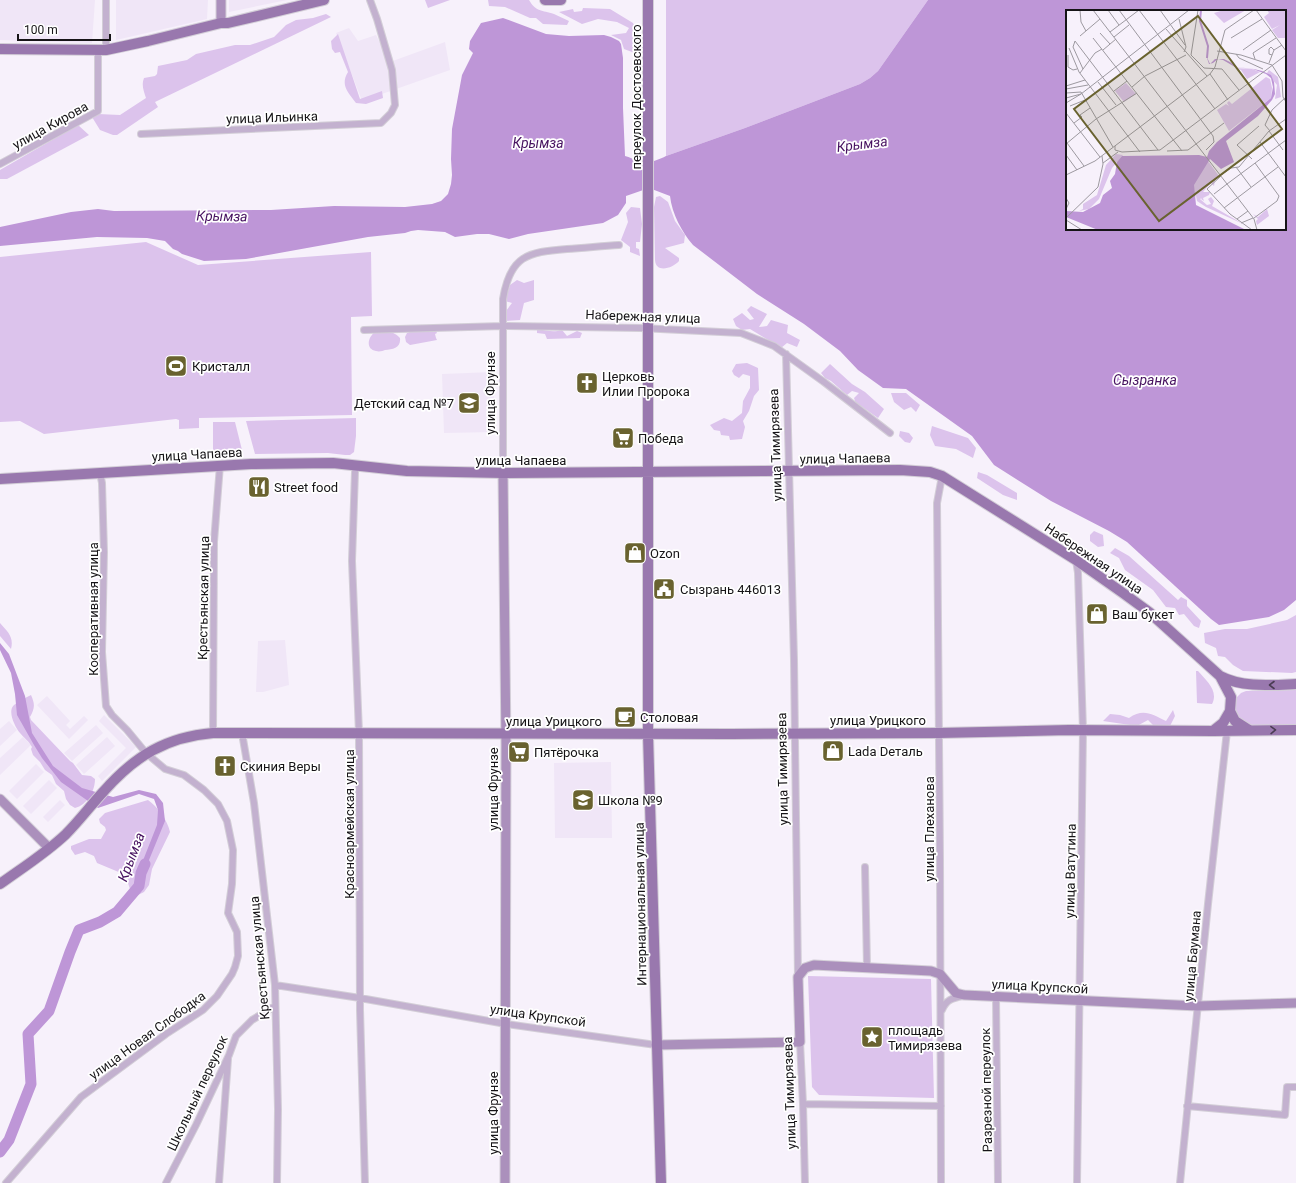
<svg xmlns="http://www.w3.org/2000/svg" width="1296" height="1183" viewBox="0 0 1296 1183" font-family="Roboto,sans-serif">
	<rect width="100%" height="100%" fill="#f7f1fb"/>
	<path fill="#f0e6f7" d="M0,0h95l-3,43 -92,-3z
		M116,0h92l-1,19 -91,21z
		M229,0h58l-58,12z
		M349,28l9,13 18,-6 14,27 55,-20 5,28 -88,31 -26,-68z
		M493,372l2,60 -51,1 -2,-59z
		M285,640l4,45 -26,7h-7l2,-51z
		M47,696l23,25 -4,4 4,4 14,-13 4,4 -19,19 -32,-34z
		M104,715l32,32 -34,34 -4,-5 28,-28 -27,-27z
		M9,721l8,9 -17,16v-17z
		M96,725l7,8 -31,28 -8,-8z
		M23,737l8,8 -31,30v-17z
		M107,737l8,9 -31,28 -8,-9z
		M611,762l1,76h-57l-1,-75z
		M36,764l8,8 -27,27 -8,-8z
		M49,780l8,8 -26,26 -8,-8z
		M60,800l5,5 -17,17 -5,-5z"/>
	<path fill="#dcc3ec" d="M425,0h25l-22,8z
		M488,0h41c7,12 13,10 25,14 5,2 10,5 15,7l-2,4 -24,-1 -7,-6h-6l-25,-11 -16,-1z
		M666,0h262l-50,71 -8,7 -10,6 -115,44 -79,28z
		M583,8l27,1 23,14 6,11 1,21 -16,-6 -3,-9 -10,-5 15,-2 3,-5 -12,-6 -19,-3 -16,5 -23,-12 14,-3 1,3 8,-1z
		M326,14l5,3 -176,85 3,5 -41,28h-4l-13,-5 -8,-13 6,-3 22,1 26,-17c-2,-6 -5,-13 -2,-20l11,-2 2,-2 1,-8 29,-6 9,-6 39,-9h15l24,-8 12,-12 10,-5 17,-2z
		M338,34l22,65 22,-8 1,7 -17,6 -10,-1c-8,-11 -16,-18 -8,-31l-8,-20 -5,1 -3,-4 -1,-8z
		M78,125l11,10 -82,44h-7v-9z
		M660,196l8,6 7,19 10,14 -1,8 -19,5 14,10v3c-6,7 -23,13 -24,-1l-1,-53 2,-10z
		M631,207l9,1 2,16 -2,18h-4v6l3,1 1,7 -10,-4v-5l-9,-7 7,-18 -2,-9z
		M146,242l52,23 173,-13 1,64 -21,1 1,98 -153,3v10l-20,1v-9l-3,-1 -132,15 -24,-13 -20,1v-165z
		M517,280l7,3 10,-3v20l-10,3 -4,17 -15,1 1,-10 6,-8 -7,-2 5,-16z
		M751,306l16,8 -8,13 8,-1 4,-6 17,5 -1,8 13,7 -3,7 -10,-4 -6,5 -31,-19 -8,1 -6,-4 -3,-7 9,-6 8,7 4,-1 -7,-9z
		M537,329c10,1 15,4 25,1l5,6 10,-5 5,2 -2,5 -33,1 -2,-5 -8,-1z
		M412,331h24l1,2 -2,1 1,4 1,2 -27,5 -4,-3 -1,-5 2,-4z
		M375,332c10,0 18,-2 25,6 1,10 -7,11 -15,12 -2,1 -6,2 -9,1 -11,-2 -8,-14 -1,-19z
		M747,363l11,5 1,22 -5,6 -5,15 -6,10 2,6 -3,12 -12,1 -1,-4 -8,-1 -1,-4 -6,-1 -4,-5 14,-7 8,3 10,-8 1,-12 7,-13v-12l-7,-2 -4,4 -5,-3 -2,-4 4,-7z
		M830,364l22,20 13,8 19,17 -6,9 -17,-12 -5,-2 -2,-6 5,-5 -7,-2 -5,4 -16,-14 -6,-3 -4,-5z
		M891,393h15l14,12 -4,7 -5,-5 -7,3 -10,-8z
		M356,418v18l-2,16 -4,3h-5l-17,-2 -73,1 -9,-33z
		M213,422h22l8,32h-28l-2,-3z
		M932,426l36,12 8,10 -3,10 -17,-9 -21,-3 -5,-11z
		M900,431l9,2 4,5 -3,5 -5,-1 -6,-6z
		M978,472l9,3 30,18v7l-14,-5 -26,-17z
		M1094,531l9,4 1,11 -6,1 -8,-6v-6z
		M1115,548l14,8 49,44 3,-3 6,3v6l14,15 -2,7 -5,-2 -10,-12 -5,1 -4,-7 -9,-1 -13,-17 -28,-20 -6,-12 -9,-5z
		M1296,615v57l-4,1 -49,-2 -10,-6 -8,-8 -7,-1 -2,-8 -11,-5 -1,-10 21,-4h22l40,-9z
		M0,623c8,9 14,14 11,26l-11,-13z
		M1196,671h2c8,9 21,20 14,33l-15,-1z
		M1296,690v35h-51l-11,-12 2,-15 5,-5 5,-2z
		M31,695c4,9 4,13 -1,22l1,3 39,41 3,2 9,12 9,1 4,3c0,12 -8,26 -20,29l-5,-3 -4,-6 -2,-8 -8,-7 -4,-9 -7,-5 -5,-8 -7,-7 -2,-6 1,-2c-3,-6 -8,-9 -12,-14 -5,-6 -13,-22 -6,-28 5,-4 11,-7 17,-10z
		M1173,710l2,6 -6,12 -12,1 -9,-9 -11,6 -34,-5 7,-7 10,1 9,3c14,-10 23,-4 37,3z
		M148,800c9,6 20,21 22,32l-18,37 -3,16 -5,7 -6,3 -8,-6 -4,-12 -5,-4 -24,-10 -3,-7 -9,-4 -10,3 -4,-6v-3l18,-7h12l5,-9 -1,-3 -5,-4 -1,-4 6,-6z
		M808,976l123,3 3,119 -115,-3 -7,-8z"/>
	<path fill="#be96d7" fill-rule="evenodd" d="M928,0h368v600l-12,10 -15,7 -50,8 -8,-6 -84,-77 -18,-11 -58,-30 -57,-36 -22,-29 -66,-47 -23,-1 -25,-18 -18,-19 -36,-27 -47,-30 -64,-49c-11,-13 -21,-31 -23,-49l-21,-8 -23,8v7l-8,12 -15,8 -75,11 -19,5 -20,-5h-12l-22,3 -10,-5 -27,-2 -7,1 -6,2 -37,4 -122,22 -42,2 -22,-7 -4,-3 -5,-2 -8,-8 -18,-3 -50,-1 -97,9v-19l71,-15 27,-3 16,2 157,-1 63,-4 71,1 27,-3 9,-3 7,-7 3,-10 1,-9 -1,-16 1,-30 10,-54 11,-22 -4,-4 1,-8 11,-18 22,-5 43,16 23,2 35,-1 7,2 8,4 2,3 2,14v50l2,48c5,1 8,3 12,5 10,4 21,-1 29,-5l79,-28 115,-44 10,-6 8,-7zM1067,11h218v218h-218z
		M0,643l9,11 16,42 7,37 21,33 29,22 31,9 26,-7 17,4 7,9 2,18 -16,39 -5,18 -5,-1 5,-19 13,-33 1,-15 -4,-11 -15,-5 -41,14 -37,-26 -19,-24 -8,-13 -17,-30 -2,-21 -4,-21 -11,-23z"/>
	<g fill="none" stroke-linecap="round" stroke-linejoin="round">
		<path stroke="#be96d7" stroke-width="11" d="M0,1152l9,-12 22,-56 -3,-50 21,-23 21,-59 9,-22 21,-8 17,-10 22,-26 2,-13 4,-9"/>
		<g stroke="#d3ced7" stroke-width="8">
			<path id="street" d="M106,0v50
				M141,134l240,-11 10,-10 4,-8 -3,-35 -15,-51 -7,-19
				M0,164l98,-53v-61
				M364,330l139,-4 137,2 101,5 33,13 50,36 66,51
				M786,354l8,306 4,317
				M357,465l-2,7 -3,89 7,172 1,277 5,173
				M503,473v-174c7,-43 24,-47 64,-50 17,-1 35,-3 52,-4
				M1076,560l2,13 5,157 -6,453
				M213,733l1,-191 6,-77
				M242,733l12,70 21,182 3,124 -1,74
				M865,867l2,100
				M275,985l85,13 146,26 150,21
				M996,997l2,186
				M942,1010c4,-10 10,-12 21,-14
				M800,1042l3,62 2,79
				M803,1104l138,2
				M1187,1106l98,9 2,-28h9
				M6,1183l75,-86 85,-63 37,-24 14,-14 15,-22 3,-7 3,-11 -1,-24 -9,-19 4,-29 1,-34 -6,-29 -9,-17 -14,-14 -20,-15 -19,-6 -19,-16 -19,-23 -15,-15 -6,-9 -4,-54 2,-100 -2,-69 -2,-10
				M166,1183l30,-58 33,-70 7,-19 16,-16 23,-14
				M219,1183l9,-124
				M941,1183l-1,-322 -3,-358 5,-27
				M1180,1183l28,-279 19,-173"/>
		</g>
		<g stroke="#d3ced7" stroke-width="11">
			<path id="secondary" d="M221,23v-23
				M503,473l3,272 -1,438
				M0,799l49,49
				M656,1045l144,-3 -2,-65 7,-9 9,-3 117,6 9,3 16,19 8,2 234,11 98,-3"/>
		</g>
		<g stroke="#d3ced7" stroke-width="12">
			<path id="primary" d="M545,0h16
				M648,0v734l13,449
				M0,49l106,1 42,-9 73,-18h7l96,-23
				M0,479l251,-15 82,-1 74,8 96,2 397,-3 30,2 12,4 134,84 47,33 26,19 71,64 11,21 -1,14 -7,12 -10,8
				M1220,676c23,12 51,9 76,8
				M1230,711l5,10 14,9
				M0,884c22,-16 46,-31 66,-50 13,-13 25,-29 38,-43 31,-35 62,-54 109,-58l518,1 208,-1 130,-3 144,1 83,-1"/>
		</g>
		<use href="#street" stroke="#c3b1cf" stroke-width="6"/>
		<use href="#secondary" stroke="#ab90bc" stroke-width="9"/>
		<use href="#primary" stroke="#9978ae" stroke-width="10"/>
	</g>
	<defs><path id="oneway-chevron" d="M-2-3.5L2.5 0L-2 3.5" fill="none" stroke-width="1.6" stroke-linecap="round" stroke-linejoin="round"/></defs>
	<g stroke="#4a3c53">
		<use href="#oneway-chevron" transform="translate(1272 685) rotate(180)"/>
		<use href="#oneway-chevron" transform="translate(1273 730) rotate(-1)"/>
	</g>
	<defs>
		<g id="stadium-square" transform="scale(1.15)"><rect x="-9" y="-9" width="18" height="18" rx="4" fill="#69622f" stroke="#fff"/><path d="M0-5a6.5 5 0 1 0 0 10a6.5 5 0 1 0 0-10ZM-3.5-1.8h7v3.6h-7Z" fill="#fff"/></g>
		<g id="church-square" transform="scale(1.15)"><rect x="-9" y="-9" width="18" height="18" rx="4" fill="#69622f" stroke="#fff"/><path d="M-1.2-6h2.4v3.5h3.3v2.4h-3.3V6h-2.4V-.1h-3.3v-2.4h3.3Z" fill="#fff"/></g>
		<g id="school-square" transform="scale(1.15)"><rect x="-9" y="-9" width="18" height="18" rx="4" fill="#69622f" stroke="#fff"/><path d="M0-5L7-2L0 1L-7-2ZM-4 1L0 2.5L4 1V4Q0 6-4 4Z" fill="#fff"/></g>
		<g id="supermarket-square" transform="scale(1.15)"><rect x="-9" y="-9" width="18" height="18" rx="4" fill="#69622f" stroke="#fff"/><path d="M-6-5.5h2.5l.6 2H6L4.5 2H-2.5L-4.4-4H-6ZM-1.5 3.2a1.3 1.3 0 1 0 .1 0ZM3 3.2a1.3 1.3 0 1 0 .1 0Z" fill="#fff"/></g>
		<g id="restaurant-square" transform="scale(1.15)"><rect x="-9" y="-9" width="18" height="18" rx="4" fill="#69622f" stroke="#fff"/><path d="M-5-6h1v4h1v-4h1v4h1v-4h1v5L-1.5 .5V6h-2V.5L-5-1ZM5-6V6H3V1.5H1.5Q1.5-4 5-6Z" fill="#fff"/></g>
		<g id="shop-square" transform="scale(1.15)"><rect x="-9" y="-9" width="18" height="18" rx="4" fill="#69622f" stroke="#fff"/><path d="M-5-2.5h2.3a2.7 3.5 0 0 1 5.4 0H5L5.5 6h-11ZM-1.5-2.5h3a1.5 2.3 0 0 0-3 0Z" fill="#fff"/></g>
		<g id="civic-square" transform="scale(1.15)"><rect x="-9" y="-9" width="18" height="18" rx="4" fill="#69622f" stroke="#fff"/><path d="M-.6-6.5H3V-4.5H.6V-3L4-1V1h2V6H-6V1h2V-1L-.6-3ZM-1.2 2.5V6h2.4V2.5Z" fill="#fff"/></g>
		<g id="cafe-square" transform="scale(1.15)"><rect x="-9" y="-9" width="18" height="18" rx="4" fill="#69622f" stroke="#fff"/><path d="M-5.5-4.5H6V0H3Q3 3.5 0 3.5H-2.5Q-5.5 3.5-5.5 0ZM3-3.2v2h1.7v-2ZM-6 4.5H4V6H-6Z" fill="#fff"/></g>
		<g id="sight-square" transform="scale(1.15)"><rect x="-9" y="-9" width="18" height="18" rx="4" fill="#69622f" stroke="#fff"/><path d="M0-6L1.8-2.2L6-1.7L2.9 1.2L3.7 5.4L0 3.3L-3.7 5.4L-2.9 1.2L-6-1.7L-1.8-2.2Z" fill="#fff"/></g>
	</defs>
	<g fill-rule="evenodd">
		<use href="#stadium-square" x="176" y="366"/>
		<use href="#church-square" x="587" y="383"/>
		<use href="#school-square" x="469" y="403"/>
		<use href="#supermarket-square" x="623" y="438"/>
		<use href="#restaurant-square" x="259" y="487"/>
		<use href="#shop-square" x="635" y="553"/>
		<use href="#civic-square" x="664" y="589"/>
		<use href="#shop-square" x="1097" y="614"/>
		<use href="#cafe-square" x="625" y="717"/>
		<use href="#shop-square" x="833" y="751"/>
		<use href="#supermarket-square" x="519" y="752"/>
		<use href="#church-square" x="225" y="766"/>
		<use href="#school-square" x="583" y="800"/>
		<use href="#sight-square" x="872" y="1037"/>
	</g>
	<g text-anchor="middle" stroke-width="3.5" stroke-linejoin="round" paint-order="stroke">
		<g font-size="13" fill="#161417" stroke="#fff">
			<text transform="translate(636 97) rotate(-90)" y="5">переулок Достоевского</text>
			<text transform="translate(272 117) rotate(-2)" y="5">улица Ильинка</text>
			<text transform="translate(50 125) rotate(-29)" y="5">улица Кирова</text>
			<text transform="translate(643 316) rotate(2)" y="5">Набережная улица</text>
			<text transform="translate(490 393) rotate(-90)" y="5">улица Фрунзе</text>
			<text transform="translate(775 445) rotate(-92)" y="5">улица Тимирязева</text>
			<text transform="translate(197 454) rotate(-3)" y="5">улица Чапаева</text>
			<text transform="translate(845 458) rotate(-1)" y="5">улица Чапаева</text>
			<text x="521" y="465">улица Чапаева</text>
			<text transform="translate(1094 558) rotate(34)" y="5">Набережная улица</text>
			<text transform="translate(203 598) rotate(-89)" y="5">Крестьянская улица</text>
			<text transform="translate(93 609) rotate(-90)" y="5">Кооперативная улица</text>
			<text x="878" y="725">улица Урицкого</text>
			<text x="554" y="726">улица Урицкого</text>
			<text transform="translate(782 769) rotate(-91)" y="5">улица Тимирязева</text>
			<text transform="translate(493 789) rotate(-90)" y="5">улица Фрунзе</text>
			<text transform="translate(349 824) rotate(-90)" y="5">Красноармейская улица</text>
			<text transform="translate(929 829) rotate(-90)" y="5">улица Плеханова</text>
			<text transform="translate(1070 871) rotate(-89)" y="5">улица Ватутина</text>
			<text transform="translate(640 904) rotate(-91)" y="5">Интернациональная улица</text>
			<text transform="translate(1192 956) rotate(-85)" y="5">улица Баумана</text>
			<text transform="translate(259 958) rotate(-95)" y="5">Крестьянская улица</text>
			<text transform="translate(1040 986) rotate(3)" y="5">улица Крупской</text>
			<text transform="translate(538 1015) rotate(8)" y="5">улица Крупской</text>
			<text transform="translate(147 1035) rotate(-36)" y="5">улица Новая Слободка</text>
			<text transform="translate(986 1090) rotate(-91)" y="5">Разрезной переулок</text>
			<text transform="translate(197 1093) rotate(-65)" y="5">Школьный переулок</text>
			<text transform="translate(789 1093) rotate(-92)" y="5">улица Тимирязева</text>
			<text transform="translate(493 1113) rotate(-90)" y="5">улица Фрунзе</text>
		</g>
		<g font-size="13" fill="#161417" stroke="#fff" text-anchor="start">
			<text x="192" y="371">Кристалл</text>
			<text x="602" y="381">Церковь<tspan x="602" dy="15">Илии Пророка</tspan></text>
			<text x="454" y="408" text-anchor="end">Детский сад №7</text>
			<text x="638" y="443">Победа</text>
			<text x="274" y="492">Street food</text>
			<text x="650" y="558">Ozon</text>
			<text x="680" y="594">Сызрань 446013</text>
			<text x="1112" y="619">Ваш букет</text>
			<text x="640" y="722">Столовая</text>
			<text x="848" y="756">Lada Dеталь</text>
			<text x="534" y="757">Пятёрочка</text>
			<text x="240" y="771">Скиния Веры</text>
			<text x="598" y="805">Школа №9</text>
			<text x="888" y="1035">площадь<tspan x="888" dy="15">Тимирязева</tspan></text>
		</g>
		<g font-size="14" font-style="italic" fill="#471260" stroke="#fff">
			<text x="538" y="148">Крымза</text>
			<text transform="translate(862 144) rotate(-7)" y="5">Крымза</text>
			<text transform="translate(222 216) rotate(1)" y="5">Крымза</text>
			<text x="1145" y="385">Сызранка</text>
			<text transform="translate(131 857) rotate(-69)" y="5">Крымза</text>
		</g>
	</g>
	<g transform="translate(1066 10)">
		<rect width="220" height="220" fill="#f7f1fb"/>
		<path d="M158,0h22l-22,13 -10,-10zM201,0h19v28h-8l-6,-8 8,-5 -8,4 -8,-12 5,-4zM169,58l17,1 8,3 -13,7 -6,-9zM203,60l9,7 3,20 -6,2 2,-14 -10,-12zM200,67l4,2 2,9 -1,10 -42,33 -12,-21 9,-6 3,2 -2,-3 2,-2 3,3zM60,73l10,11 -12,8 -9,-11zM50,144l7,1 -11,13 -13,31 -10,10 -10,2 4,-2v-5l14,-9 9,-30zM142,151l11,15 -4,4 -1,6 -3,-3 -8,9h7l-1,3 -6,3 1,3 -3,-2 1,-1 -2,1 7,6 4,-1 -3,-5 3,-2 3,4 -2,5 31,18 -37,-17 -9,-6 -1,-5 -2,1v-14zM201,199l2,7 -12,9 -1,-4 2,-2 -5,-5 5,3z" fill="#dcc3ec"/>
		<path d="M140,45l4,9 5,-5h9l6,3 6,5 18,2 8,2 9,4 3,7 1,12 -3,6 -14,16 -32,25 8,21 -13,7 -11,-10 -16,26 2,20 50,25h-148l-32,-13v-6l17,1 17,-9 3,-8 9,-7 -2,-7 5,-7 2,-12 5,-6 77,-1 8,2 2,-6 8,-9 54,-44 2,-11 -2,-9 -5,-4 -13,-5 -18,-2 -12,-7 -5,-1 -5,4 -4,1z" fill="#be96d7"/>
		<path fill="none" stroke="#be96d7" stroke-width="2" d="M135,0l-1,11 8,25 -1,12"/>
		<path fill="none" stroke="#9d99a0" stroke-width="1" d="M14,0l1,12 5,9M27,0l134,174 59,-44M42,0l11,15M53,0l94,126 1,6 -8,8M73,0l76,99M94,0l25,35M132,0l-7,45 13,13 18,1 17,21M190,0l30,41M113,9l7,28 -2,5M100,19l41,47M44,22l29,-22M34,23l10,11M14,26l20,-17M48,27l15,-12M27,28l89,113M165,28l31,-19M3,38l10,24 61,80M37,40l13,-11M177,40l28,-20M151,41l24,4 31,10M170,44l3,4 24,11M2,45v12l5,3 4,-1M206,45l-3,-1v-5l2,-2 3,3M189,49l-2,-6 23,-15M203,53l5,-13 8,-5M206,55l10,16 1,16 3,5M17,59l-10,-22 2,-6 83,109M14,63l15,-20 7,-4M144,64l18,26M32,72l18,23M0,76l19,-6M66,77l13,-11 41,-21M0,79l22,-4M48,81l13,-10M0,83l15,-1 32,55M0,88l15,-4M0,93l15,-9 108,-84M4,96l15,-6M0,103l34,44M8,113l8,-6 -2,-2 10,-7M203,121l14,19M204,121l-5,-6 7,-15 14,-13M194,132l26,35M1,133l17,23M0,134l30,-25 41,-26M49,136v4l7,2 38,-2 126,-95M101,141l21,-1 36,-27M0,145l11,15M186,149l-15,-14 22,-19M37,153l15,-11M170,157l15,20M0,165l29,-14 115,-87 5,-7 10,-37 29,-20M155,165l10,-7 8,-1 30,-36 17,-12M155,166l-14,13 23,25 22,16M148,184l13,-10 27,35 3,11M0,188l3,5 -3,6M158,198l54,-41M0,208l32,-31 5,-23 -1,-8M188,208l23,-17 2,-5 -24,-33M171,209l11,-8M0,210l16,10M175,213l12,-5"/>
		<path fill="#69622f" fill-opacity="0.15" stroke="#69622f" stroke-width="2" d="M132,6l84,113 -123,92 -85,-112z"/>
		<rect width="220" height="220" fill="none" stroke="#161417" stroke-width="2"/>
	</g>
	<path d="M18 34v6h92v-6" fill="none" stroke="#161417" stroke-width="2"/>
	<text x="24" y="34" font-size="12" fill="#161417" stroke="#ffffff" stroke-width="3" paint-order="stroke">100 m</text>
</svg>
